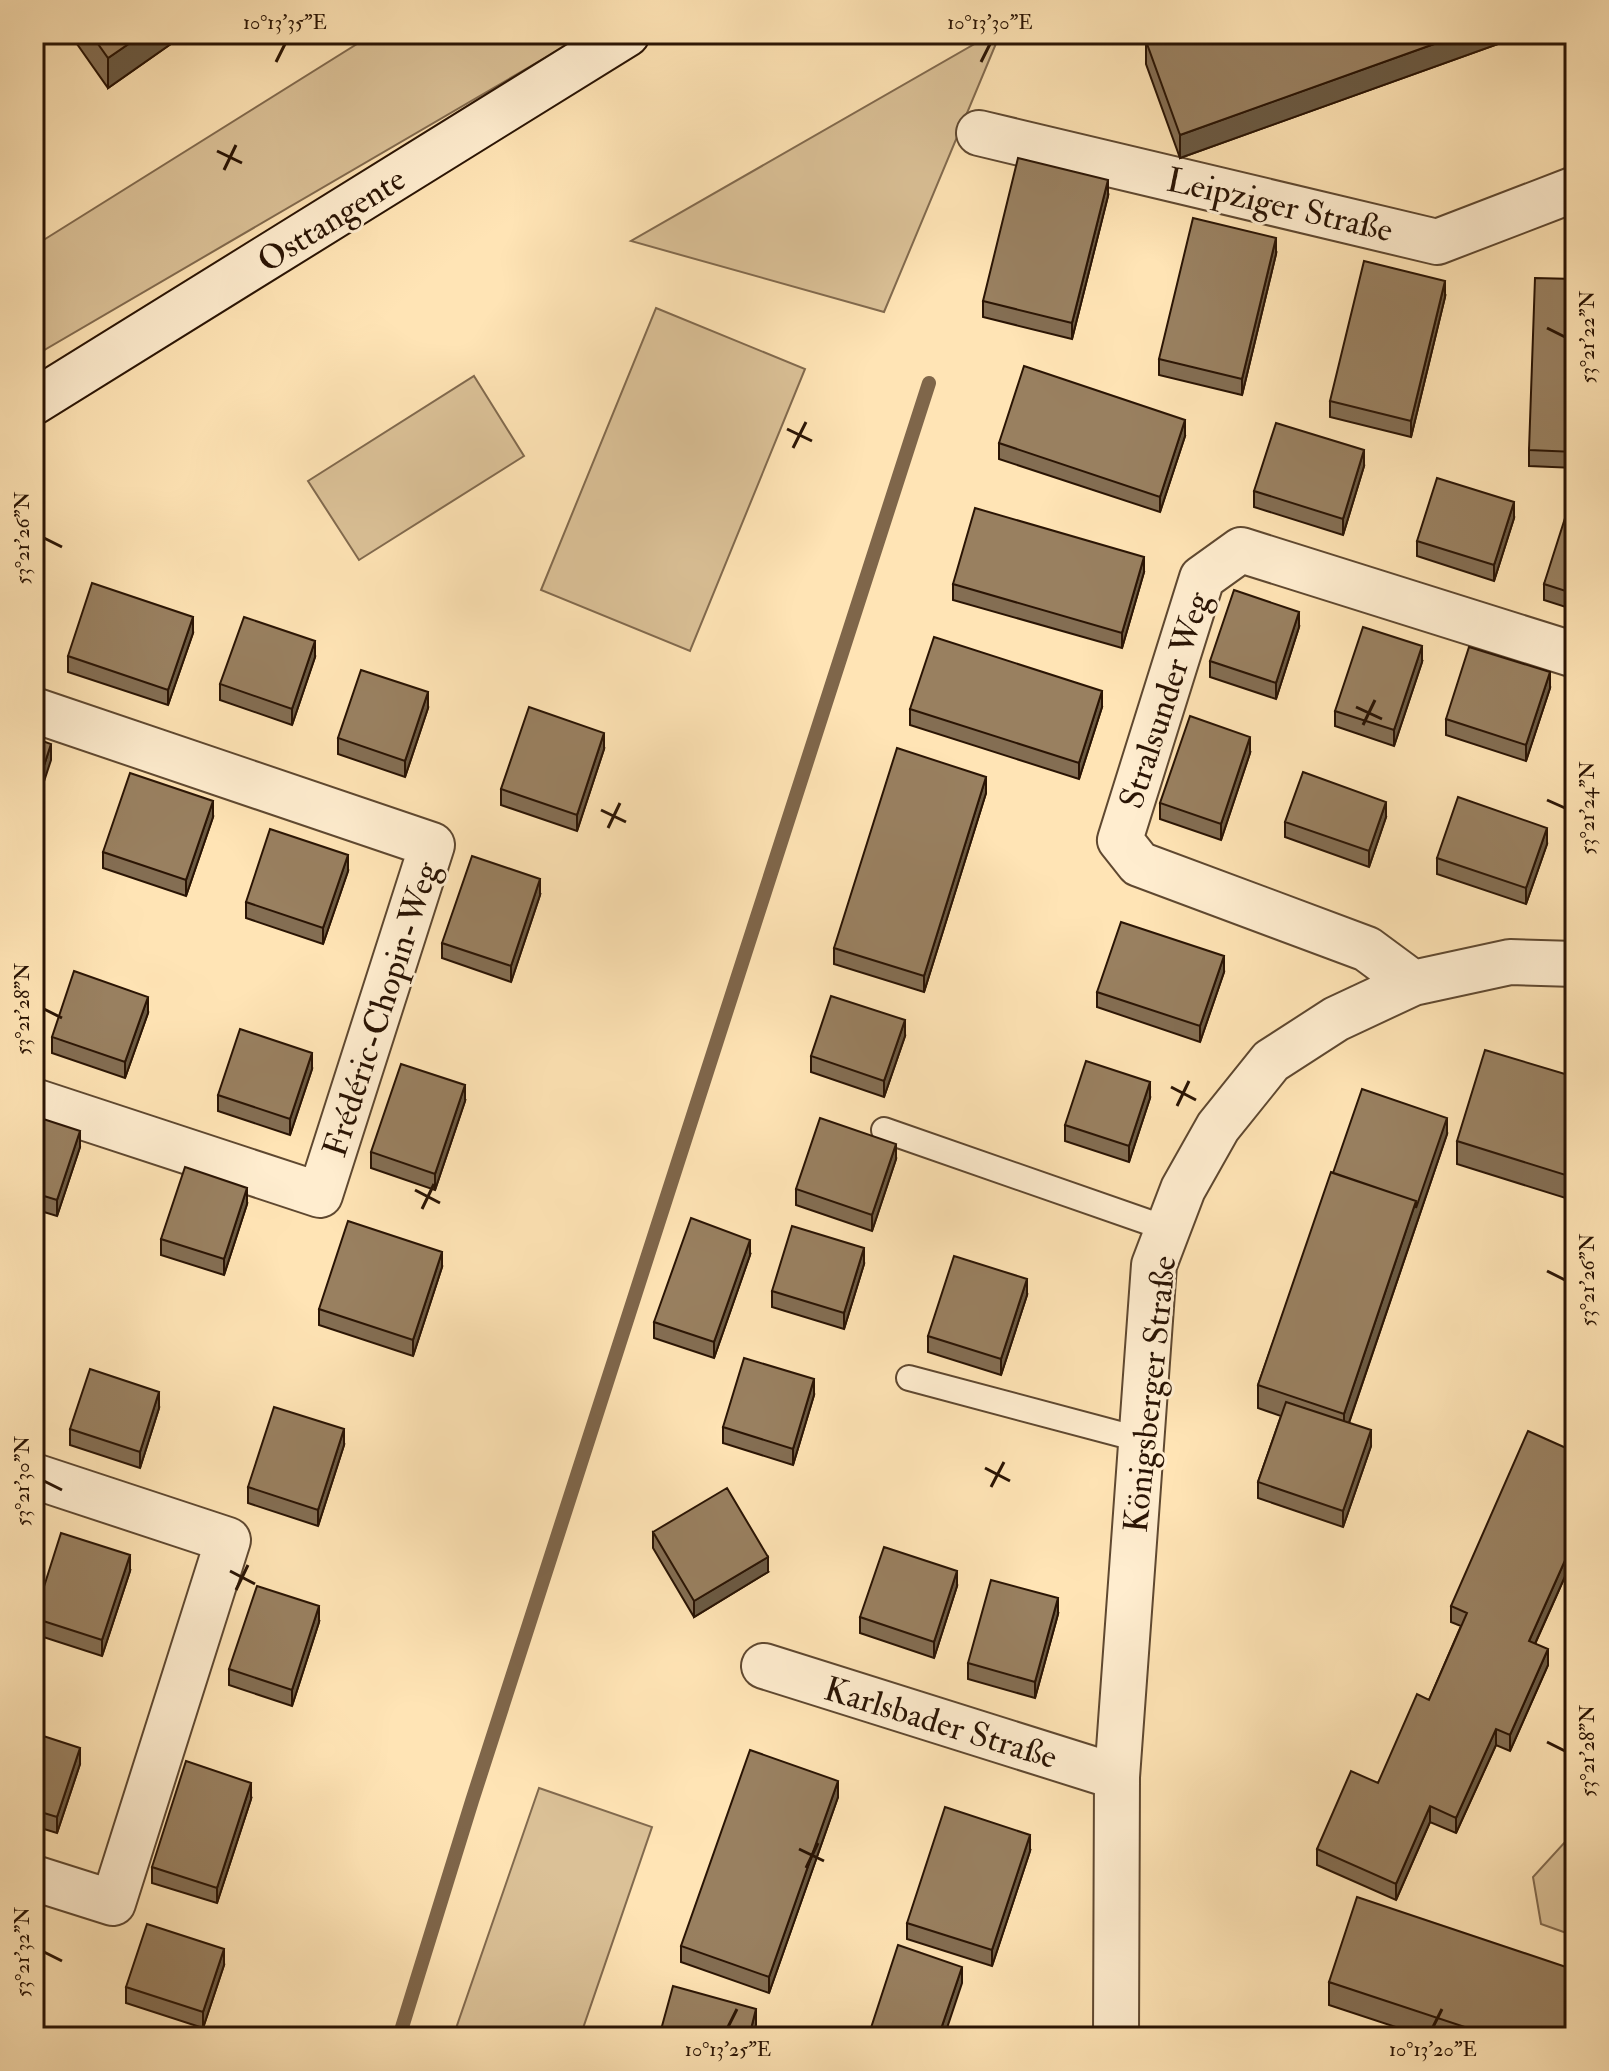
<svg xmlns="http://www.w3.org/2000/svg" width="1609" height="2071" viewBox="0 0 1609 2071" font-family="'IM FELL Double Pica',serif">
	<rect width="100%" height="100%" fill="#ffe4b5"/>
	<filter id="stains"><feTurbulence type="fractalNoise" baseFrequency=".0025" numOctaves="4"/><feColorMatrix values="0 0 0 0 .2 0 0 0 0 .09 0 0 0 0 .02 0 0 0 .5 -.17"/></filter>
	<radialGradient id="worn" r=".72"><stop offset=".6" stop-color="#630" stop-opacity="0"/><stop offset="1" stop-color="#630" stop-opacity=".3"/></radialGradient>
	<path fill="#dbc197" stroke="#826a4e" stroke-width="2" d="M373,34h213l-552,322v-110z
		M992,34h8l-116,278 -253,-71z
		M656,308l149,61 -115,282 -149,-61z
		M474,376l50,80 -165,104 -51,-79z
		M539,1788l113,39 -72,210h-127z
		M1575,1831v105l-34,-12 -8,-47z"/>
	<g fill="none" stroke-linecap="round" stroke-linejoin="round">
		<path stroke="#7f664a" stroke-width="14" d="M399,2037l73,-236 457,-1418"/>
		<g stroke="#5f4830" stroke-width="28">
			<path id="lane" d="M884,1130l284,99
				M909,1378l233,62"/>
		</g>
		<g stroke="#5f4830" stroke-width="48">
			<path id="street" d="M979,133l458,109 138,-53
				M34,710l398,135 -112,350 -286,-94
				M1413,983l-46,-34 -228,-85 -19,-24 82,-262 39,-28 334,105
				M34,1476l194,64 -115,363 -79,-25
				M764,1666l353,111
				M1116,2037l1,-260 37,-512 29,-76 35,-62 53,-66 65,-42 77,-36 97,-21 65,2"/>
		</g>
		<g stroke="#2a1404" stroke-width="48">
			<path id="secondary" d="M34,402l593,-368"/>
		</g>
		<use href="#lane" stroke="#ffedcf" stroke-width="24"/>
		<use href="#street" stroke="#ffedcf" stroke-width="44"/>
		<use href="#secondary" stroke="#ffedcf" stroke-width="44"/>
	</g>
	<path fill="#846e53" stroke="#2a1404" stroke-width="2" d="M70,34h115l-77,54z
		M1166,34h360l-346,124 -34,-94v-23z
		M1108,196l-36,143 -89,-22v-16z
		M1276,254l-34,141 -83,-20v-16z
		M1575,279v189l-46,-2v-16z
		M1445,297l-34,140 -81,-20v-16z
		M1185,436l-25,76 -161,-53v-16z
		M1364,466l-21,69 -89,-28v-16z
		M1514,518l-20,63 -77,-25v-15z
		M1575,518v92l-31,-10v-16z
		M1144,572l-22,76 -169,-48v-16z
		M1299,627l-23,72 -66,-22v-16z
		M193,633l-25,72 -100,-33v-16z
		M315,657l-23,68 -72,-25v-16z
		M1422,662l-28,84 -59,-20v-15z
		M1550,688l-24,73 -80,-26v-16z
		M1102,707l-23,72 -169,-54v-16z
		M428,708l-23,69 -67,-23v-16z
		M604,749l-27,82 -76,-26v-16z
		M1250,753l-29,87 -61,-21v-16z
		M986,793l-62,199 -90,-28v-16z
		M213,817l-27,79 -83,-28v-16z
		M1386,817l-17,50 -84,-30v-15z
		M1547,844l-21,60 -89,-30v-16z
		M348,871l-25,73 -77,-26v-16z
		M540,895l-29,87 -69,-24v-15z
		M1224,972l-24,70 -103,-35v-15z
		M148,1013l-23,65 -73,-25v-16z
		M905,1036l-21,61 -73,-25v-16z
		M312,1069l-22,66 -72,-24v-16z
		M1575,1077v124l-118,-37v-23z
		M1150,1098l-21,64 -64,-21v-16z
		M465,1101l-30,89 -64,-22v-16z
		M34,1116l46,31 -23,69 -23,-7z
		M1447,1134l-98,289 22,23 -28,81 -85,-29v-16l23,-66 -23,-8v-23l75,-212z
		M896,1159l-24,72 -76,-26v-16z
		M247,1204l-23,71 -63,-20v-16z
		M750,1255l-36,103 -60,-20v-16z
		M864,1264l-20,65 -72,-22v-16z
		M442,1267l-29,89 -94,-31v-16z
		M1027,1295l-26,80 -73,-23v-16z
		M814,1395l-21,70 -70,-22v-16z
		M159,1408l-19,60 -70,-23v-16z
		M344,1445l-26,81 -70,-23v-16z
		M1575,1452v102l-40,90 13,21 -38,86 -14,-6 -40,88 -26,-11 -34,78 -79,-35v-16l61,-66 51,-83 32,-74 -10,-4v-16z
		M653,1532l115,40 -74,45 -41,-69z
		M130,1571l-28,85 -68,-22v-18z
		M957,1586l-23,72 -74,-25v-16z
		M1058,1614l-23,84 -67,-19v-16z
		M319,1622l-27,84 -63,-21v-16z
		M34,1733l46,31 -23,69 -23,-7z
		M838,1797l-69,196 -88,-31v-16z
		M251,1799l-34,104 -65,-20v-16z
		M1030,1851l-38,115 -85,-27v-16z
		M224,1965l-21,63 -77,-25v-16z
		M1329,1982l246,55h-149l-97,-32z"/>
	<path fill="#6b5a43" stroke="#2a1404" stroke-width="2" d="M143,34h42l-77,54v-30z
		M1462,34h64l-346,124v-23z
		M1108,180v16l-36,143v-16z
		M1276,238v16l-34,141v-16z
		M1445,281v16l-34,140v-16z
		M1185,420v16l-25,76v-15z
		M1364,450v16l-21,69v-16z
		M1514,502v16l-20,63v-16z
		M1144,557v15l-22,76v-15z
		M1299,612v15l-23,72v-16z
		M193,617v16l-25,72v-15z
		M315,641v16l-23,68v-16z
		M1422,646v16l-28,84v-16z
		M1550,672v16l-24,73v-16z
		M1102,691v16l-23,72v-16z
		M428,692v16l-23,69v-16z
		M604,733v16l-27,82v-16z
		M1250,737v16l-29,87v-16z
		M51,744v16l-17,52v-16z
		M986,777v16l-62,199v-16z
		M213,801v16l-27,79v-16z
		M1386,802v15l-17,50v-16z
		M1547,828v16l-21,60v-16z
		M348,855v16l-25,73v-16z
		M540,879v16l-29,87v-16z
		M1224,956v16l-24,70v-16z
		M148,997v16l-23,65v-16z
		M905,1020v16l-21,61v-16z
		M312,1053v16l-22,66v-16z
		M1150,1082v16l-21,64v-16z
		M465,1085v16l-30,89v-16z
		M1447,1118v16l-103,303v-23l72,-213z
		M80,1131v16l-23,69v-16z
		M896,1144v15l-24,72v-16z
		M247,1188v16l-23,71v-16z
		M750,1240v15l-36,103v-16z
		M864,1248v16l-20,65v-16z
		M442,1252v15l-29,89v-16z
		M1027,1279v16l-26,80v-16z
		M43,1348v16l-9,27v-16z
		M814,1379v16l-21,70v-16z
		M159,1392v16l-19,60v-16z
		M344,1429v16l-26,81v-16z
		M1371,1430v16l-28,81v-16z
		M1575,1538v16l-46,103v-16z
		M130,1555v16l-28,85v-16z
		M768,1557v15l-74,45v-16z
		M957,1571v15l-23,72v-16z
		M1058,1598v16l-23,84v-16z
		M319,1606v16l-27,84v-16z
		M1548,1649v16l-38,86v-16z
		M1496,1729v16l-40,88v-15z
		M80,1748v16l-23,69v-16z
		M838,1781v16l-69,196v-16z
		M251,1783v16l-34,104v-15z
		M1430,1806v16l-34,78v-16z
		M1030,1835v16l-38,115v-16z
		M224,1949v16l-21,63v-16z
		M962,1967v16l-18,54 -4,-5z
		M756,2009v16l-3,12h-4z"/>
	<path fill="#998060" stroke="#2a1404" stroke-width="2" d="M91,34h52l-35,24z
		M1166,34h296l-282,101 -34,-94z
		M1018,158l90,22 -36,143 -89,-22z
		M1193,218l83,20 -34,141 -83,-20z
		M1364,261l81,20 -34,140 -81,-20z
		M1535,278l40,1v173l-46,-2z
		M1024,366l161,54 -25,77 -161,-54z
		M1276,423l88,27 -21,69 -89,-28z
		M1437,478l77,24 -20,63 -77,-24z
		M975,508l169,49 -22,76 -169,-49z
		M1566,515l9,3v76l-31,-10z
		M92,583l101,34 -25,73 -100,-34z
		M1234,590l65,22 -23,71 -66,-22z
		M244,617l71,24 -23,68 -72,-25z
		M1363,627l59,19 -28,84 -59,-19z
		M934,637l168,54 -23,72 -169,-54z
		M1469,647l81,25 -24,73 -80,-26z
		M361,670l67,22 -23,69 -67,-23z
		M529,707l75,26 -27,82 -76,-26z
		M1190,716l60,21 -29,87 -61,-21z
		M34,738l17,6 -17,52z
		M897,748l89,29 -62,199 -90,-28z
		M1303,772l83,30 -17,49 -84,-29z
		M130,773l83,28 -27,79 -83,-28z
		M1458,797l89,31 -21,60 -89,-30z
		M270,829l78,26 -25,73 -77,-26z
		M472,856l68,23 -29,87 -69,-23z
		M1121,922l103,34 -24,70 -103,-34z
		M74,971l74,26 -23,65 -73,-25z
		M831,996l74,24 -21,61 -73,-25z
		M240,1029l72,24 -22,66 -72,-24z
		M1485,1050l90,27v101l-118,-37z
		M1086,1061l64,21 -21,64 -64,-21z
		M401,1064l64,21 -30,89 -64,-22z
		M1362,1089l85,29 -31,90v-7l-83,-28z
		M34,1116l46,15 -23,69 -23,-7z
		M820,1118l76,26 -24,71 -76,-26z
		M185,1167l62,21 -23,71 -63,-20z
		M1331,1172l85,29 -72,213 -86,-29z
		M691,1218l59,22 -36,102 -60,-20z
		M348,1221l94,31 -29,88 -94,-31z
		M792,1226l72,22 -20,65 -72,-22z
		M954,1256l73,23 -26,80 -73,-23z
		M34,1346l9,2 -9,27z
		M744,1358l70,21 -21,70 -70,-22z
		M90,1369l69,23 -19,60 -70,-23z
		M1286,1402l85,28 -28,81 -85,-29z
		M274,1407l70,22 -26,81 -70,-23z
		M1528,1431l47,21v86l-46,103 19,8 -38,86 -14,-6 -40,89 -26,-12 -34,78 -79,-35 34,-78 27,12 39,-89 12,6 38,-87 -16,-7z
		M727,1488l41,69 -74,44 -41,-69z
		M61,1533l69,22 -28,85 -68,-22z
		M884,1547l73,24 -23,71 -74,-25z
		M991,1580l67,18 -23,84 -67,-19z
		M257,1586l62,20 -27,84 -63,-21z
		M34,1733l46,15 -23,69 -23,-7z
		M750,1750l88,31 -69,196 -88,-31z
		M186,1761l65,22 -34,105 -65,-21z
		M945,1807l85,28 -38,115 -85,-27z
		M1357,1897l218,73v67h-80l-166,-55z
		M147,1924l77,25 -21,63 -77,-25z
		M898,1945l64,22 -22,65 13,5h-85z
		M673,1986l83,23 -7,28h-90z"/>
	<path fill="none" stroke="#2a1404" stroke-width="3" d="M276,62l9,-18M981,62l9,-18M217,151l25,12M224,170l12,-25M1547,328l18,9M787,429l25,12M793,448l13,-26M44,538l18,9M1356,707l26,12M1363,725l12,-25M1547,800l18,8M601,810l25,12M608,828l12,-25M44,1009l18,9M1171,1087l25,13M1177,1106l12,-25M415,1190l25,13M422,1209l12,-25M1547,1271l18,9M985,1468l25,13M44,1481l18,9M991,1487l13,-25M230,1571l25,13M236,1590l12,-25M1547,1742l18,9M799,1849l25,12M806,1868l12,-25M44,1952l18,9M728,2027l9,-18M1433,2027l9,-18"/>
	<g text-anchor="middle" stroke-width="6" stroke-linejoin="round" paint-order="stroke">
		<g font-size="34" fill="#2a1404" stroke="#ffedcf">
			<text transform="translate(1280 204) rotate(13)" y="12">Leipziger Straße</text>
			<text transform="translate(331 219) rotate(-32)" y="12">Osttangente</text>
			<text transform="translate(1164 700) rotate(-72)" y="12">Stralsunder Weg</text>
			<text transform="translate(380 1009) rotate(-72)" y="12">Frédéric-Chopin-Weg</text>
			<text transform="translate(1149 1394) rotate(-84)" y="12">Königsberger Straße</text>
			<text transform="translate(941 1722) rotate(17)" y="12">Karlsbader Straße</text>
		</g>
	</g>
	<rect width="1609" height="2071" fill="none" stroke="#ffe4b5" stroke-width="88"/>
	<rect x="44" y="44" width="1521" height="1983" fill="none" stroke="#2a1404" stroke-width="3"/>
	<g font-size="20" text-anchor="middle" fill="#2a1404">
		<text x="285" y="29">10°13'35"E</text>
		<text x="990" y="29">10°13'30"E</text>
		<text transform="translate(1587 337) rotate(-90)" y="7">53°21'22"N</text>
		<text transform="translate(22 538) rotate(-90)" y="7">53°21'26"N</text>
		<text transform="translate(1587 808) rotate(-90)" y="7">53°21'24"N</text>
		<text transform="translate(22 1009) rotate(-90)" y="7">53°21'28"N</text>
		<text transform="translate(1587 1280) rotate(-90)" y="7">53°21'26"N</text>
		<text transform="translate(22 1481) rotate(-90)" y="7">53°21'30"N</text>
		<text transform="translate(1587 1751) rotate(-90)" y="7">53°21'28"N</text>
		<text transform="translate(22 1952) rotate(-90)" y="7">53°21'32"N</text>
		<text x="728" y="2056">10°13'25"E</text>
		<text x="1433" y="2056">10°13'20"E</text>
	</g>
	<rect width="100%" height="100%" filter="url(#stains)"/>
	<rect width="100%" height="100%" fill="url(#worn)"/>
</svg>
